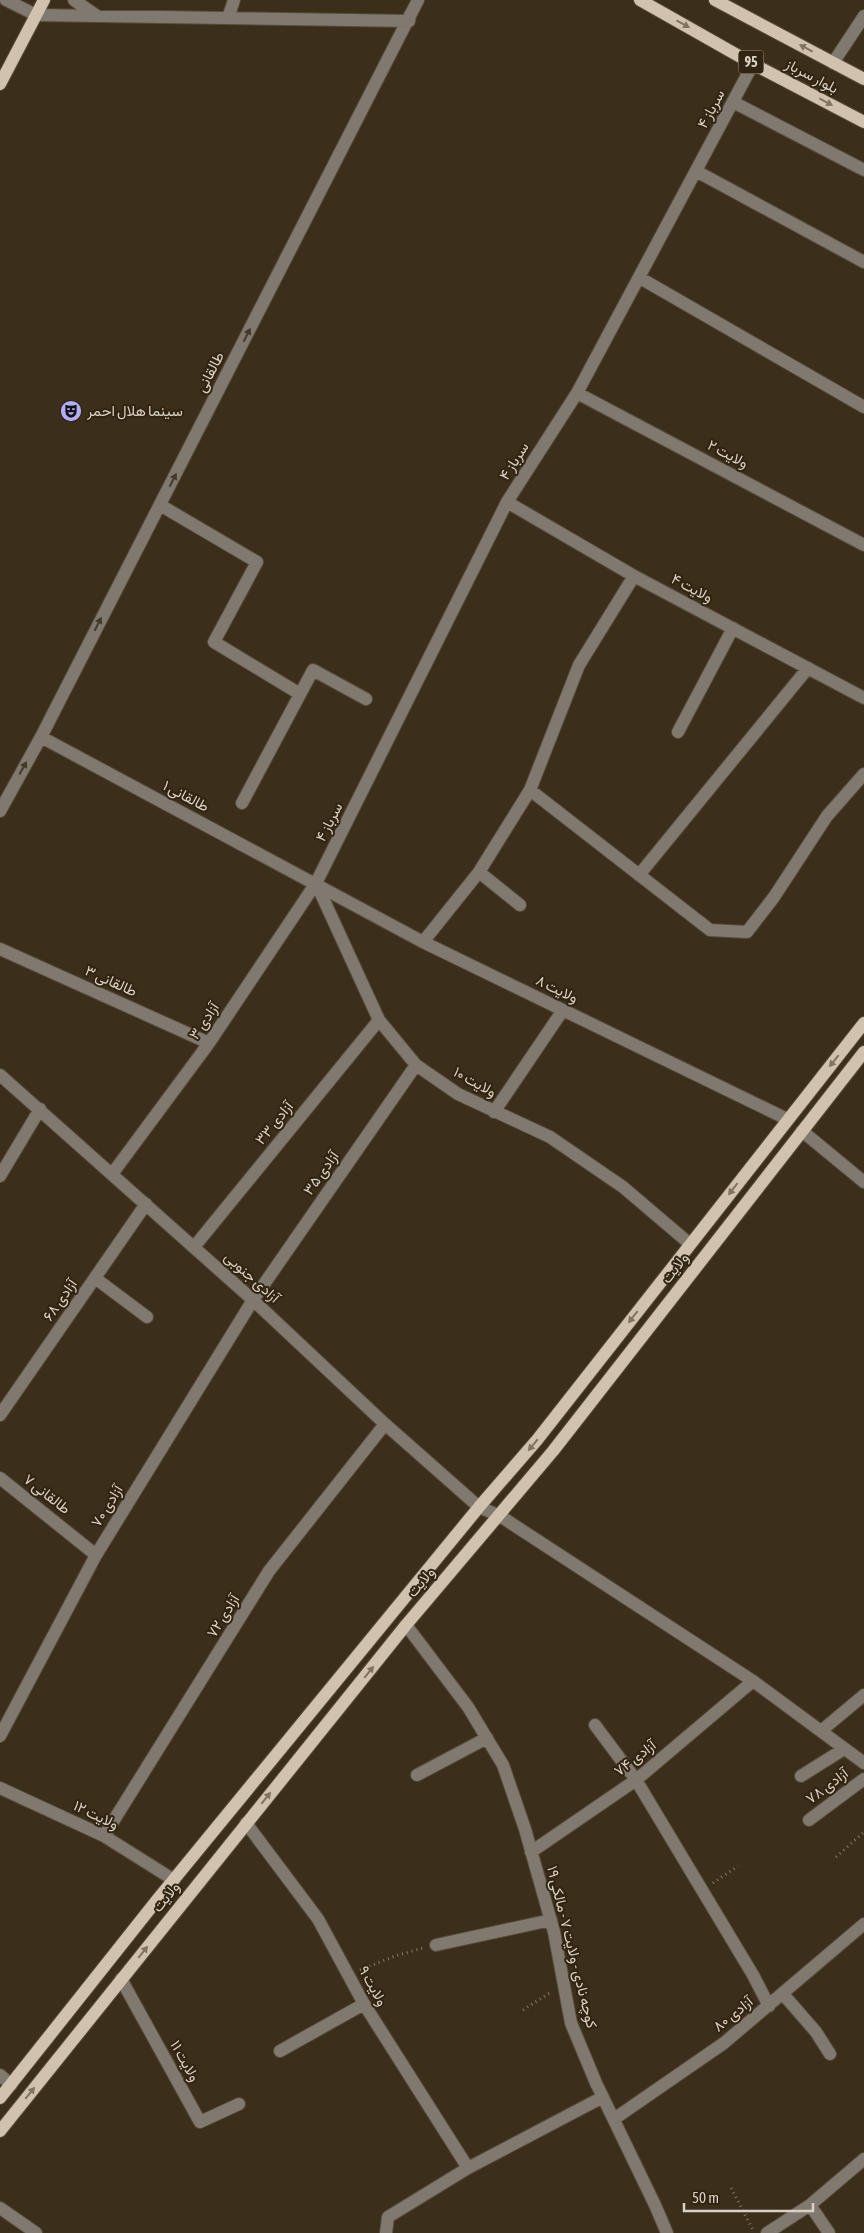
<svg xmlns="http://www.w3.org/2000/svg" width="864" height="2233" viewBox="0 0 864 2233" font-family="'Asap Condensed',Vazirmatn,sans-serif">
	<rect width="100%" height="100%" fill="#3b2e1a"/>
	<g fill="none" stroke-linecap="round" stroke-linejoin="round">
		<g stroke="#574b39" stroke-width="14">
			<path id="minor" d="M6,0l30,15 373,6 1,-6
				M74,0l23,16
				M228,18l6,-18
				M833,63l31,-47
				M733,102l131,68
				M696,171l168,91
				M640,278l224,129
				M577,393l287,152
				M507,502l127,74 230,122
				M160,505l97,57 -43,80 86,52
				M678,732l55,-104
				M41,737l382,205 364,177
				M530,790l180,140 37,2 27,-35 53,-81 37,-42
				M242,803l71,-133 53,29
				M0,811l41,-74 377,-737
				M479,872l41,33
				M639,875l169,-207
				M316,883l63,137 37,45 42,29 92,43 73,50 67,57
				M423,942l56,-70 51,-82 49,-125 55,-89
				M0,949l209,94
				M0,1075l253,225 132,124 94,83 21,9 253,165 111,82
				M494,1112l69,-102
				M802,1131l62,51
				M112,1174l97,-131 107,-160 191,-381 70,-109 176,-329
				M0,1176l40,-67
				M194,1247l185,-227
				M95,1278l52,39
				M0,1415l146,-211
				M0,1478l96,77
				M406,1625l62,82 35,58 22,64 29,103 17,91 25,60 59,122 12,28
				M595,1725l41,55 117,195 16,31
				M821,1731l43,-36
				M0,1736l96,-181 157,-255 163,-235
				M417,1775l70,-37
				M801,1776l43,-27
				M0,1788l104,48 70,44
				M809,1820l55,-41
				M246,1823l72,96 46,85 104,164
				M104,1836l165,-265 116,-147
				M531,1852l105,-72 117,-99
				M436,1945l115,-25
				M121,1979l79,143 39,-18
				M783,1994l33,38 14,22
				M280,2051l84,-47
				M0,2075l11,10
				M614,2119l110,-76 140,-119
				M810,2205l19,28
				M0,2208l36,25
				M386,2233l2,-16 80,-49 135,-71
				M767,2233l43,-28 54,-46"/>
		</g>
		<g stroke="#574b39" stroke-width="14">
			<path id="major" d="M640,0l113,64 111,58
				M715,0l149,79
				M0,84l44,-84
				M0,2098l157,-198 322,-393 58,-67 327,-417
				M0,2131l406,-506 147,-174 311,-399"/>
		</g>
		<path stroke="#847969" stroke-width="3" stroke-dasharray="1 4" stroke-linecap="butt" d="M836,1857l28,-25
			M713,1883l25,-17
			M360,1970l35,-14 28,-8
			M523,2010l28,-18
			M731,2188l22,42"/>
		<use href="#minor" stroke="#80796f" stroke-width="12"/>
		<use href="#major" stroke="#d0c2ae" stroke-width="12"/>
	</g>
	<defs><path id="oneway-solid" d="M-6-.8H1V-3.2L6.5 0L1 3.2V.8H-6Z" transform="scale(1.25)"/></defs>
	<g fill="#80735f">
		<use href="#oneway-solid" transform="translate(683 24) rotate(29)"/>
		<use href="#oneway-solid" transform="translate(806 48) rotate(-152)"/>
		<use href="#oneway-solid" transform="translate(826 102) rotate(28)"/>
		<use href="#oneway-solid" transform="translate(834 1061) rotate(129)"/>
		<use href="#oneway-solid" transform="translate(733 1189) rotate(128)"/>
		<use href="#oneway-solid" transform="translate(633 1317) rotate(128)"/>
		<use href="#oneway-solid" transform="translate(533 1445) rotate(130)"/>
		<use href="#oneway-solid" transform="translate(369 1672) rotate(-51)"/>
		<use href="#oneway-solid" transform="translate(266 1798) rotate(-51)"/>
		<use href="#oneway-solid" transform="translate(143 1952) rotate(-51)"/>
		<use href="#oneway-solid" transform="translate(30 2093) rotate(-51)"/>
	</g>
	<g fill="#453928">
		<use href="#oneway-solid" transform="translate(247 335) rotate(-63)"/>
		<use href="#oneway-solid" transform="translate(173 480) rotate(-63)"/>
		<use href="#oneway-solid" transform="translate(98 624) rotate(-63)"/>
		<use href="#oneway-solid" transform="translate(23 768) rotate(-61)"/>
	</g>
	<defs>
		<g id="theatre-disc" transform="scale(1.125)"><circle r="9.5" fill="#b1adfa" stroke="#312410"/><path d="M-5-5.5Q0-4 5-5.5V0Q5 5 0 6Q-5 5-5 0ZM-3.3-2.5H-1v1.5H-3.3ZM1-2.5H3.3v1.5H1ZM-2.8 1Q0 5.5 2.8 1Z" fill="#111"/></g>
	</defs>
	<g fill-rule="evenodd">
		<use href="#theatre-disc" x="71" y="411"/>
	</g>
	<g text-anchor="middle" stroke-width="4" stroke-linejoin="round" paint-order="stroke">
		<rect fill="#312410" stroke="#a79d8f" stroke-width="1" x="738.5" y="50.5" width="25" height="23" rx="4"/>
		<g font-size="14" font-weight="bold" fill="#d9d1c5">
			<text x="751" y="67">95</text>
		</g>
		<g font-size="15" fill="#d9d1c5" stroke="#312410">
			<text transform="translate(812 76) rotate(28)" y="5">بلوار سرباز</text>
			<text transform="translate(711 109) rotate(-62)" y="5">سرباز ۴</text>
			<text transform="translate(210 372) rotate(-63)" y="5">طالقانی</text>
			<text transform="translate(728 454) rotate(28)" y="5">ولایت ۲</text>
			<text transform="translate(514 461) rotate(-58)" y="5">سرباز ۴</text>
			<text transform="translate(692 588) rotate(28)" y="5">ولایت ۴</text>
			<text transform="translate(186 796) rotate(28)" y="5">طالقانی ۱</text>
			<text transform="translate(329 822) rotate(-63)" y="5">سرباز ۴</text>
			<text transform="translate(111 981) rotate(24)" y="5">طالقانی ۳</text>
			<text transform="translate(557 989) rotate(26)" y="5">ولایت ۸</text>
			<text transform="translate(204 1021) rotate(-56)" y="5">آزادی ۳</text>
			<text transform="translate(475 1082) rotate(29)" y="5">ولایت ۱۰</text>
			<text transform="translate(274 1123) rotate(-51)" y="5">آزادی ۳۳</text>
			<text transform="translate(321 1173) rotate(-55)" y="5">آزادی ۳۵</text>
			<text transform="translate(675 1268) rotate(-52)" y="5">ولایت</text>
			<text transform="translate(252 1277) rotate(42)" y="5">آزادی جنوبی</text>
			<text transform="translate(60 1300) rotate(-55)" y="5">آزادی ۶۸</text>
			<text transform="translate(47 1494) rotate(38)" y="5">طالقانی ۷</text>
			<text transform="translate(107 1506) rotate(-58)" y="5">آزادی ۷۰</text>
			<text transform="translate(421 1582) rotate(-50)" y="5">ولایت</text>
			<text transform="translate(223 1616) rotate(-58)" y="5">آزادی ۷۲</text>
			<text transform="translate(635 1758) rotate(-38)" y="5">آزادی ۷۴</text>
			<text transform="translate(827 1786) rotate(-37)" y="5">آزادی ۷۸</text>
			<text transform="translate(96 1815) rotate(26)" y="5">ولایت ۱۲</text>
			<text transform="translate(166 1897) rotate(-51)" y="5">ولایت</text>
			<text transform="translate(572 1947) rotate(76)" y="5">کوچه نادی - ولایت ۷ - مالکی ۱۹</text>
			<text transform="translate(373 1986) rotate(61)" y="5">ولایت ۹</text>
			<text transform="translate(733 2014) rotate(-39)" y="5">آزادی ۸۰</text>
			<text transform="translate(185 2061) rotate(61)" y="5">ولایت ۱۱</text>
		</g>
		<g font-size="15" fill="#d9d1c5" stroke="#312410" text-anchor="start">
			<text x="87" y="416">سینما هلال احمر</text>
		</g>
	</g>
	<path d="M684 2203v8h129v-8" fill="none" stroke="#d9d1c5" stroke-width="2.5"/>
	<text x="692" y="2203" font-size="15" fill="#d9d1c5" stroke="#312410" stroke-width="4" paint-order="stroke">50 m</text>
</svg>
